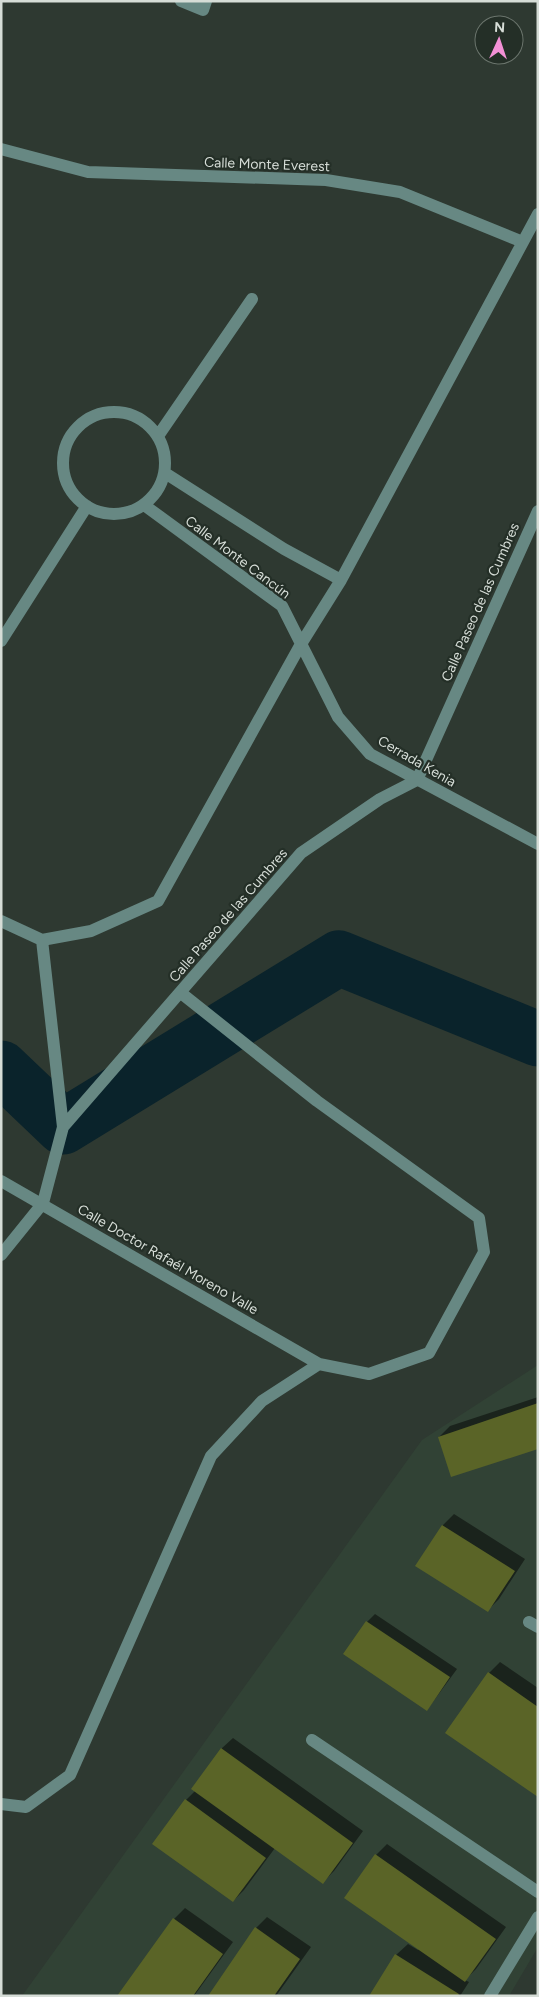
<svg xmlns="http://www.w3.org/2000/svg" width="539" height="1997" viewBox="0 0 539 1997" font-family="Figtree,sans-serif">
	<rect width="100%" height="100%" fill="#2e3931"/>
	<path fill="#314235" d="M538,1365v582l-29,49h-487l400,-556z"/>
	<path fill="#0007" d="M538,1397v50l-99,-10 11,-11z
		M454,1514l71,45 -26,40 -11,11 -71,-45 26,-40z
		M375,1614l82,55 -30,41 -60,-88z
		M500,1662l38,26v108l-49,-123z
		M233,1738l130,93 -29,40 -11,11 -48,-34 -31,42 -11,11 -47,-101 10,-10 25,-41z
		M387,1844l119,83 -30,42 -11,11 4,2 -9,14h-90l26,-41 12,-11 10,6 1,-1 -43,-94z
		M185,1908l48,34 -39,54h-75l55,-77z
		M267,1917l44,30 -35,49h-67l47,-68z"/>
	<g fill="none" stroke-linecap="round" stroke-linejoin="round">
		<path stroke="#0a232b" stroke-width="55" d="M1,1068l62,59 276,-169 199,81"/>
	</g>
	<path fill="#5a6427" d="M538,1403v46l-87,28 -13,-40z
		M442,1525l73,46 -27,41 -73,-46z
		M366,1621l84,56 -23,34 -84,-57z
		M488,1672l50,35v90l-93,-64z
		M221,1748l132,95 -30,41 -132,-95z
		M185,1799l81,59 -33,44 -81,-58z
		M375,1854l121,85 -31,43 -121,-84z
		M173,1918l50,36 -30,42h-76z
		M255,1927l45,32 -26,37h-66z
		M395,1954l64,40 -1,2h-89z"/>
	<g fill="none" stroke-linecap="round" stroke-linejoin="round">
		<path stroke="#678883" stroke-width="12" d="M181,1l22,9 3,-9
			M1,149l87,23 238,8 74,12 123,50
			M63 463a51 51 0 1 1 102 0a51 51 0 1 1-102 0Z
			M158,436l94,-137
			M165,473l119,76 57,31
			M144,505l138,101 56,111 32,37 168,90
			M1,641l86,-135
			M1,921l41,19 49,-9 67,-30 143,-257 40,-64 197,-366
			M42,940l21,187
			M1,1181l318,183 50,10 60,-21 55,-101 -5,-34 -162,-117 -136,-108
			M1,1255l42,-52 20,-76 238,-274 79,-54 37,-19 121,-269
			M529,1622l9,5
			M312,1740l226,152
			M1,1804l25,3 44,-32 141,-319 51,-55 57,-37
			M490,1996l48,-79"/>
	</g>
	<g text-anchor="middle" stroke-width="4.5" stroke-linejoin="round" paint-order="stroke">
		<g font-size="14" fill="#d6ddd7" stroke="#242f27">
			<text transform="translate(267 164) rotate(2)" y="5">Calle Monte Everest</text>
			<text transform="translate(238 557) rotate(37)" y="5">Calle Monte Cancún</text>
			<text transform="translate(480 602) rotate(-66)" y="5">Calle Paseo de las Cumbres</text>
			<text transform="translate(417 761) rotate(30)" y="5">Cerrada Kenia</text>
			<text transform="translate(228 915) rotate(-49)" y="5">Calle Paseo de las Cumbres</text>
			<text transform="translate(168 1259) rotate(30)" y="5">Calle Doctor Rafaél Moreno Valle</text>
		</g>
	</g>
	<rect width="539" height="1997" fill="none" stroke="#d6ddd7" stroke-width="5"/>
	<g transform="translate(499 40) rotate(3)"><circle r="24" fill="#242f27" stroke="#6b756d"/>
	<path d="M0-4L9 19L0 12L-9 19Z" fill="#f391d6"/>
	<text y="-8" font-size="14" font-weight="bold" text-anchor="middle" fill="#d6ddd7">N</text>
	</g>
</svg>
